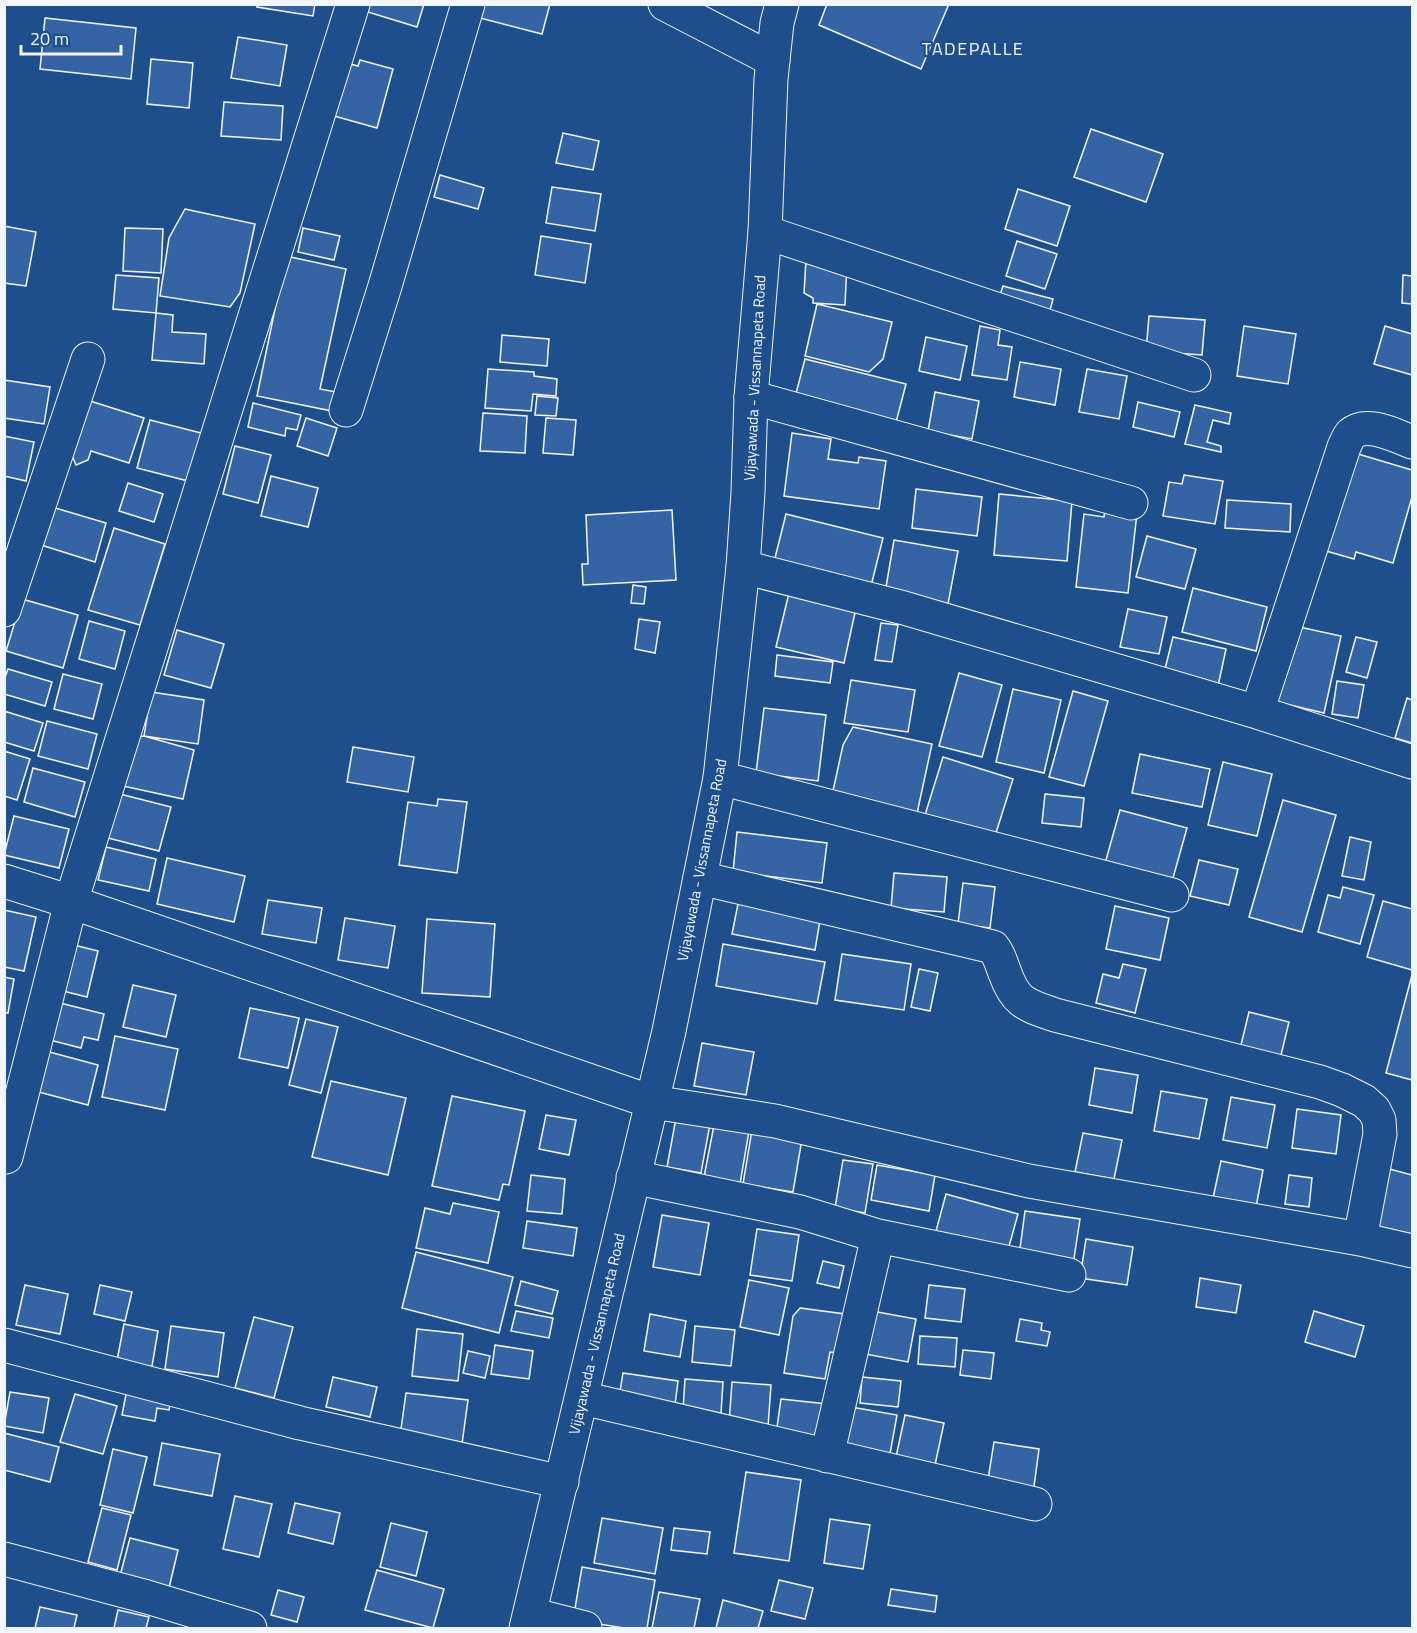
<svg xmlns="http://www.w3.org/2000/svg" width="1417" height="1633" viewBox="0 0 1417 1633" font-family="'Titillium Web',sans-serif">
	<rect width="100%" height="100%" fill="#1f4e8c"/>
	<path fill="#3563a3" stroke="#f2f6ff" stroke-width="1.5" d="M257,4h58l-2,12 -56,-9z
		M370,4h54l-7,23 -49,-15z
		M484,4h66l-8,30 -62,-16z
		M827,4h122l-28,65 -102,-44z
		M45,18l91,10 -5,51 -91,-10z
		M238,37l49,8 -7,41 -49,-8z
		M151,59l42,4 -4,45 -42,-4z
		M360,60l33,9 -16,59 -50,-14 15,-52 16,4z
		M224,102l59,4 -2,34 -60,-4z
		M1091,129l72,25 -17,48 -72,-25z
		M563,133l36,8 -6,29 -37,-7z
		M440,175l44,13 -6,21 -44,-12z
		M552,187l49,7 -6,37 -49,-8z
		M1018,189l52,17 -13,40 -52,-17z
		M185,209l70,15 -15,69 -10,14 -70,-11 9,-58z
		M4,226l32,6 -10,54 -22,-3z
		M125,228l38,1 -2,44 -38,-2z
		M303,228l37,8 -6,24 -36,-8z
		M541,236l50,8 -6,39 -50,-8z
		M1017,241l40,13 -12,35 -39,-13z
		M286,256l60,13 -26,120 16,3 -4,19 -75,-15z
		M806,260l41,3 -2,42 -32,-2v-5l-9,-5z
		M116,275l43,3 -3,35 -43,-4z
		M1403,275l9,1v28l-10,-1z
		M1003,286l50,13 -5,19 -51,-14z
		M817,304l75,18 -9,37 -14,13 -64,-16z
		M156,313l17,2 -1,17 34,2 -2,30 -52,-4z
		M1149,316l56,4 -3,35 -56,-4z
		M980,326l20,4 -2,15 14,2 -5,33 -35,-5z
		M1244,326l52,8 -8,50 -51,-8z
		M1385,326l27,8v41l-38,-11z
		M502,335l47,4 -2,27 -47,-4z
		M926,337l41,9 -7,34 -41,-9z
		M805,359l101,25 -12,46 -101,-25z
		M1020,362l41,7 -6,36 -41,-8z
		M488,369l46,3v4l23,3 -1,17 -23,-2 -2,17 -46,-3z
		M1087,369l40,7 -8,43 -40,-7z
		M4,380l46,7 -6,37 -40,-6z
		M935,392l44,9 -7,38 -44,-8z
		M537,396l21,2 -2,18 -21,-1z
		M87,400l57,18 -15,45 -38,-12 -3,9 -12,5 -6,-14z
		M1138,402l42,10 -6,25 -41,-10z
		M253,403l48,12 -4,15 -11,-2 -1,8 -37,-9z
		M1195,405l36,8 -2,11 -16,-4 -6,22 14,4v6l-36,-8z
		M483,413l44,3 -2,37 -45,-2z
		M306,418l31,10 -9,28 -31,-10z
		M546,418l30,2 -3,35 -30,-2z
		M150,420l55,14 -13,48 -55,-14z
		M792,433l39,6 -3,20 30,4 1,-6 27,4 -7,48 -95,-13z
		M4,436l30,6 -8,39 -22,-5z
		M235,446l36,9 -13,48 -35,-9z
		M1348,451l64,19v27l-19,66 -37,-11 -2,7 -35,-10z
		M1184,475l39,6 -8,43 -52,-8 6,-34 13,2z
		M271,476l47,12 -10,39 -47,-11z
		M128,483l35,11 -9,28 -35,-11z
		M916,489l66,8 -5,39 -65,-8z
		M999,494l73,7 -5,60 -73,-6z
		M1227,500l64,4 -1,28 -65,-4z
		M52,507l54,16 -11,39 -54,-17z
		M1105,509l32,4 -9,80 -52,-6 8,-73 20,3z
		M672,510l4,70 -93,5 -1,-21h6l-2,-49z
		M786,514l97,24 -13,52 -97,-24z
		M114,528l51,16 -25,81 -52,-15z
		M1147,536l49,13 -11,40 -49,-12z
		M894,540l64,11 -10,53 -63,-11z
		M633,585l13,2 -2,17 -13,-1z
		M1193,588l74,19 -11,44 -74,-19z
		M789,593l67,15 -12,55 -68,-16z
		M22,599l56,16 -15,53 -57,-17z
		M1128,609l39,8 -8,37 -39,-7z
		M639,619l21,3 -5,31 -20,-4z
		M89,621l36,10 -10,38 -36,-10z
		M881,623l17,2 -6,37 -17,-2z
		M1290,625l51,11 -17,77 -51,-12z
		M177,630l47,14 -13,44 -47,-13z
		M1173,637l53,12 -8,37 -54,-13z
		M1356,637l21,5 -10,36 -21,-6z
		M777,655l56,7 -3,21 -55,-7z
		M8,669l44,13 -7,24 -41,-12v-14z
		M959,673l43,12 -20,72 -43,-11z
		M63,674l39,10 -9,35 -39,-10z
		M851,680l64,10 -7,42 -64,-9z
		M1337,681l27,4 -6,33 -26,-4z
		M1013,689l48,11 -17,73 -48,-11z
		M1073,691l35,10 -24,85 -35,-9z
		M151,692l53,8 -6,44 -54,-8z
		M1407,698l5,2v43l-17,-5z
		M764,708l62,7 -8,66 -62,-8z
		M4,711l39,12 -9,28 -30,-9z
		M47,721l50,13 -9,35 -50,-13z
		M853,727l79,17 -16,74 -85,-18 12,-55z
		M144,736l50,14 -11,49 -60,-13 11,-49z
		M353,747l61,10 -6,35 -61,-10z
		M4,751l26,8 -13,41 -13,-4z
		M1140,754l70,15 -8,38 -70,-14z
		M943,757l70,22 -18,57 -70,-21z
		M1223,762l49,12 -15,62 -49,-11z
		M33,768l52,14 -10,35 -51,-15z
		M116,793l55,14 -12,44 -55,-14z
		M1045,794l39,4 -3,29 -39,-4z
		M438,799l29,3 -10,71 -58,-8 9,-63 29,4z
		M1283,800l53,15 -34,117 -53,-15z
		M1120,810l67,18 -16,57 -67,-18z
		M14,816l55,13 -10,39 -55,-13z
		M737,832l90,11 -5,40 -89,-11z
		M1350,837l21,5 -7,38 -22,-4z
		M106,847l50,12 -7,32 -51,-11z
		M167,858l78,18 -11,46 -77,-18z
		M1199,860l39,9 -9,36 -39,-9z
		M894,873l53,4 -3,35 -53,-4z
		M963,883l32,4 -5,41 -32,-4z
		M1343,887l31,8 -14,49 -42,-12 10,-37 12,3z
		M739,899l82,15 -6,36 -83,-16z
		M268,900l54,8 -6,35 -54,-9z
		M1383,901l29,8v61l-45,-13z
		M1115,906l54,12 -9,42 -54,-11z
		M4,910l32,7 -12,54 -20,-4z
		M345,918l50,8 -7,42 -50,-8z
		M427,919l68,5 -5,73 -68,-4z
		M66,943l32,8 -11,46 -32,-8z
		M723,944l102,18 -8,42 -101,-18z
		M842,954l69,10 -7,46 -69,-10z
		M1123,964l23,5 -11,44 -39,-10 7,-29 16,4z
		M919,969l19,4 -8,38 -19,-4z
		M1412,975v105l-26,-7z
		M4,977l10,2 -6,34h-4z
		M133,985l43,10 -10,42 -43,-10z
		M56,1002l48,12 -6,26 -14,-3 -3,11 -35,-9z
		M250,1008l49,10 -11,50 -49,-10z
		M1249,1012l40,10 -9,37 -40,-10z
		M306,1019l32,8 -17,66 -32,-8z
		M115,1036l63,13 -13,61 -63,-13z
		M702,1043l52,9 -8,43 -52,-9z
		M42,1050l56,15 -10,40 -57,-15z
		M1095,1068l43,7 -6,38 -43,-8z
		M331,1081l75,17 -18,77 -76,-18z
		M1161,1091l46,8 -8,40 -45,-8z
		M452,1096l73,15 -16,74 -6,-1 -4,16 -67,-14z
		M1231,1097l44,8 -8,43 -44,-8z
		M1297,1109l44,6 -5,39 -44,-6z
		M546,1115l30,5 -7,35 -30,-6z
		M676,1118l34,6 -9,49 -34,-6z
		M714,1125l35,6 -9,53 -36,-7z
		M752,1130l50,9 -9,53 -50,-8z
		M1083,1133l39,7 -8,39 -39,-7z
		M843,1160l30,4 -8,49 -30,-5z
		M1221,1161l42,9 -7,37 -43,-9z
		M877,1165l58,10 -6,36 -58,-11z
		M1382,1167l30,8v59l-44,-10z
		M531,1175l34,4 -3,35 -35,-3z
		M1289,1175l23,3 -3,29 -24,-3z
		M946,1194l72,20 -10,36 -75,-8z
		M453,1203l46,9 -11,51 -72,-15 9,-40 25,6z
		M1025,1211l55,8 -7,46 -54,-9z
		M662,1215l47,8 -9,52 -47,-8z
		M527,1221l50,7 -4,28 -50,-8z
		M757,1229l42,6 -7,46 -42,-6z
		M1086,1239l47,8 -6,38 -47,-7z
		M416,1252l97,25 -14,56 -97,-25z
		M823,1261l21,5 -5,22 -22,-5z
		M1200,1278l41,7 -5,28 -40,-6z
		M749,1280l40,8 -10,47 -39,-8z
		M521,1281l37,10 -6,23 -37,-9z
		M25,1285l43,9 -8,40 -44,-9z
		M100,1285l32,7 -7,29 -31,-7z
		M929,1285l36,4 -4,33 -36,-4z
		M800,1308l45,6 -6,39 -9,-1 -5,27 -41,-6 9,-57z
		M516,1311l37,7 -4,20 -38,-7z
		M872,1311l44,8 -8,43 -43,-8z
		M1314,1311l50,15 -9,31 -50,-15z
		M650,1314l36,7 -6,36 -36,-6z
		M254,1317l39,10 -19,71 -39,-10z
		M1020,1319l22,4 -1,7 9,2 -3,14 -31,-5z
		M124,1324l34,7 -7,41 -35,-6z
		M171,1326l53,7 -6,44 -53,-8z
		M695,1326l40,4 -4,36 -39,-4z
		M417,1329l46,5 -5,47 -46,-5z
		M920,1336l37,2 -2,29 -37,-3z
		M495,1345l38,6 -4,28 -38,-5z
		M963,1350l31,3 -3,26 -31,-4z
		M468,1351l22,5 -5,22 -22,-5z
		M623,1373l55,8 -3,24 -56,-8z
		M333,1377l44,10 -7,30 -44,-10z
		M862,1377l39,4 -3,26 -38,-4z
		M685,1379l38,3 -2,31 -38,-3z
		M732,1382l39,3 -3,42 -39,-4z
		M128,1384l44,8 -3,18 -12,-2 -2,13 -33,-6z
		M10,1392l39,6 -6,35 -39,-7z
		M406,1393l62,7 -6,44 -62,-8z
		M75,1394l42,12 -14,48 -43,-12z
		M781,1399l46,5 -14,35 -37,-5z
		M851,1407l46,8 -7,39 -47,-8z
		M905,1415l39,8 -9,42 -39,-8z
		M4,1433l55,14 -9,35 -46,-12z
		M994,1442l45,7 -6,45 -46,-8z
		M162,1443l58,11 -8,42 -58,-11z
		M113,1449l34,8 -14,56 -33,-8z
		M746,1472l55,8 -12,81 -55,-8z
		M235,1496l37,8 -13,53 -36,-8z
		M295,1503l45,10 -7,31 -45,-11z
		M102,1508l29,7 -14,55 -29,-8z
		M602,1518l61,10 -8,46 -61,-11z
		M830,1519l40,6 -7,44 -39,-6z
		M391,1523l36,9 -11,44 -36,-9z
		M674,1528l36,4 -3,22 -36,-4z
		M130,1538l48,12 -9,38 -49,-12z
		M582,1567l73,13 -8,48h-23l-51,-8z
		M377,1570l67,19 -11,39 -68,-18z
		M779,1580l34,8 -8,31 -34,-8z
		M891,1589l46,7 -2,16 -47,-7z
		M278,1590l26,7 -7,25 -26,-7z
		M659,1592l41,7 -6,29h-42z
		M723,1600l40,11 -5,17h-42z
		M40,1607l37,8 -3,13h-39z
		M118,1610l31,7 -3,11h-32z"/>
	<g fill="none" stroke-linecap="round" stroke-linejoin="round">
		<g stroke="#f2f6ff" stroke-width="35">
			<path id="minor" d="M665,4l108,56
				M765,232l429,143
				M751,397l380,106
				M346,410l39,-124 83,-282
				M743,567l161,41 353,104 155,50
				M4,610l84,-251
				M1257,712l87,-265c2,-4 4,-10 7,-13 16,-14 45,2 61,8
				M720,778l452,117
				M700,878l293,69c7,9 8,16 12,26 11,31 22,32 50,42l265,67 22,8 22,11 10,9 5,10 1,14 -20,105
				M4,881l67,21 581,200 123,19 254,60 331,58 52,12
				M6,1157l65,-255 282,-898
				M633,1177l167,35 78,24 191,39
				M4,1345l296,78 262,59
				M582,1398l453,106
				M827,1456l51,-220
				M4,1559l143,38 103,31
				M530,1614l55,14"/>
		</g>
		<g stroke="#f2f6ff" stroke-width="35">
			<path id="major" d="M526,1628l143,-597 51,-253 23,-211 5,-75 3,-95 14,-165 6,-153 6,-56 5,-19"/>
		</g>
		<use href="#minor" stroke="#1f4e8c" stroke-width="33"/>
		<use href="#major" stroke="#1f4e8c" stroke-width="33"/>
	</g>
	<g text-anchor="middle" stroke-width="4.5" stroke-linejoin="round" paint-order="stroke">
		<g font-size="15" fill="#f2f6ff" stroke="#1f4e8c">
			<text transform="translate(755 378) rotate(-87)" y="5">Vijayawada - Vissannapeta Road</text>
			<text transform="translate(702 860) rotate(-79)" y="5">Vijayawada - Vissannapeta Road</text>
			<text transform="translate(597 1334) rotate(-77)" y="5">Vijayawada - Vissannapeta Road</text>
		</g>
		<g font-size="18" letter-spacing="1.5" fill="#f2f6ff" stroke="#1f4e8c">
			<text x="973" y="55">TADEPALLE</text>
		</g>
	</g>
	<rect width="1417" height="1633" fill="none" stroke="#f2f6ff" stroke-width="12"/>
	<path d="M21 45v9h100v-9" fill="none" stroke="#f2f6ff" stroke-width="3"/>
	<text x="30" y="45" font-size="18" fill="#f2f6ff" stroke="#1f4e8c" stroke-width="4.5" paint-order="stroke">20 m</text>
</svg>
